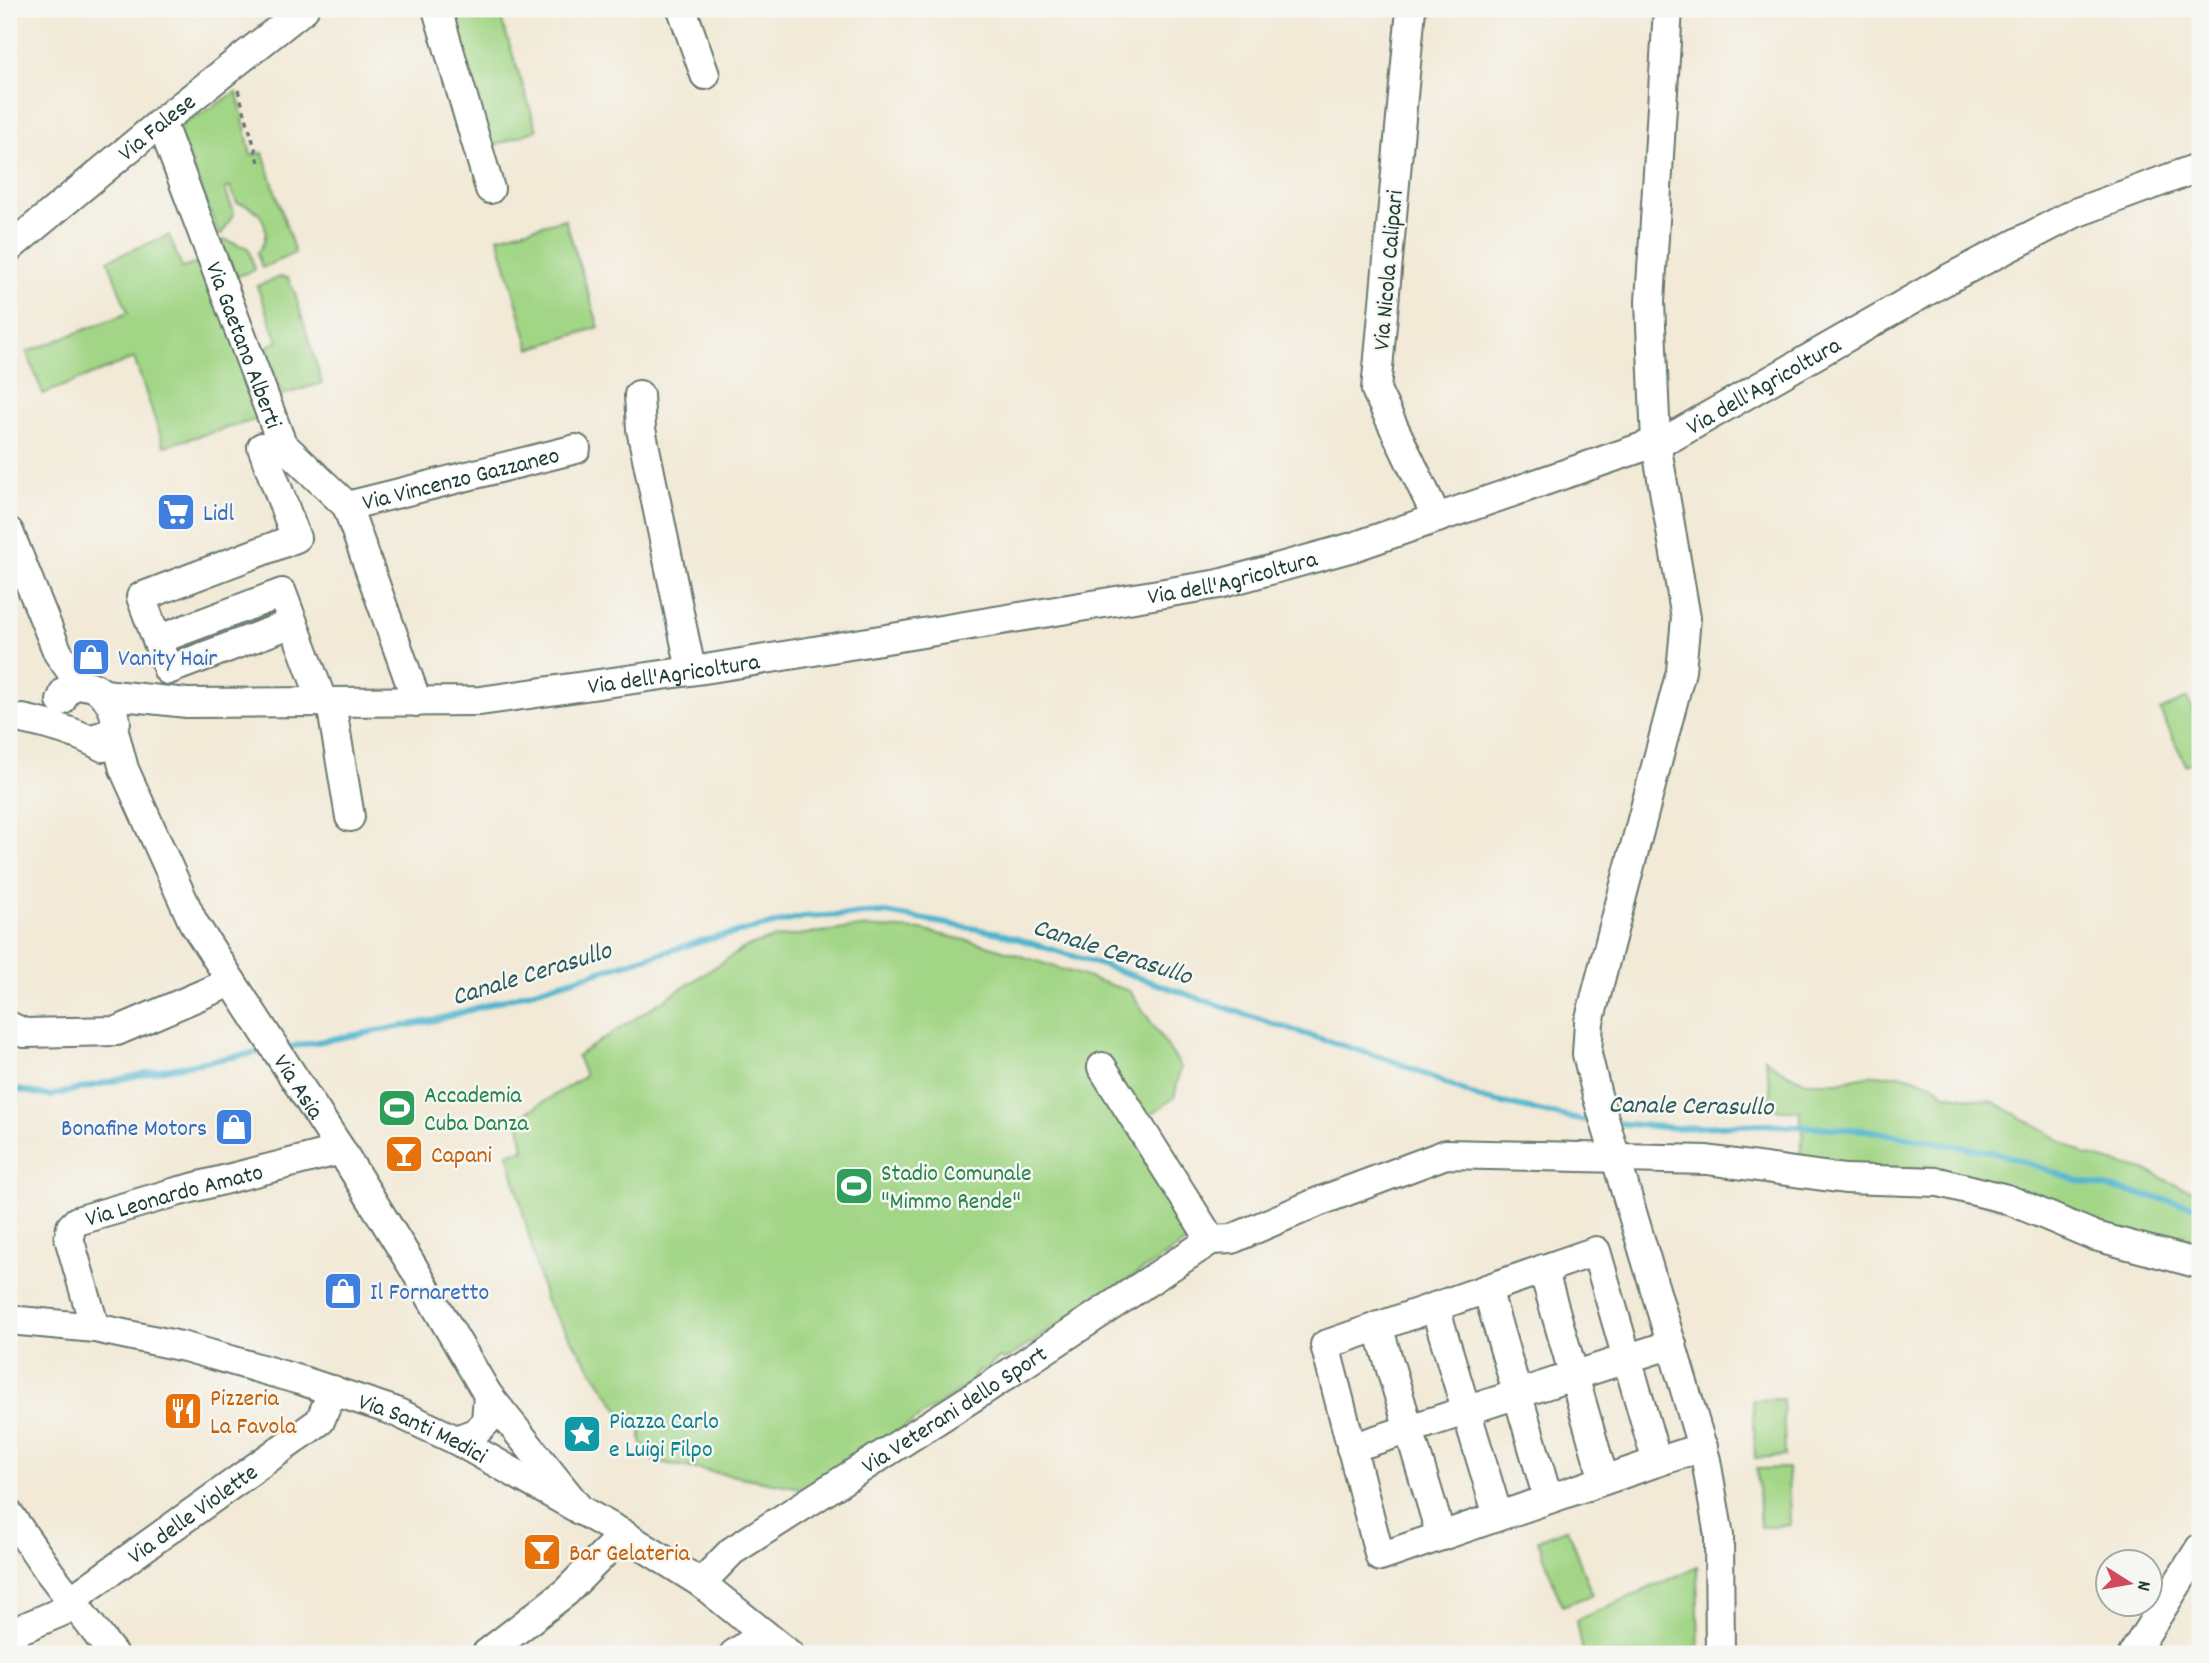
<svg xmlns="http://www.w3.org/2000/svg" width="2209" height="1663" viewBox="0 0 2209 1663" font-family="Dekko,sans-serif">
	<rect width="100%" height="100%" fill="#f6f6f2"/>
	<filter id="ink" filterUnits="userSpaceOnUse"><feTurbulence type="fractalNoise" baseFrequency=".0143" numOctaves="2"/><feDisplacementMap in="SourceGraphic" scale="14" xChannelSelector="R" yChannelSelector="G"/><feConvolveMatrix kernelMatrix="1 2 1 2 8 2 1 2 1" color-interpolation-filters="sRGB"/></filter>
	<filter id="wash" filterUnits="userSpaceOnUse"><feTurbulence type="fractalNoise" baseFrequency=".00686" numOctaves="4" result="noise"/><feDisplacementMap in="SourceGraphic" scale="28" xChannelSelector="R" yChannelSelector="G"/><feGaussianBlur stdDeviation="1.57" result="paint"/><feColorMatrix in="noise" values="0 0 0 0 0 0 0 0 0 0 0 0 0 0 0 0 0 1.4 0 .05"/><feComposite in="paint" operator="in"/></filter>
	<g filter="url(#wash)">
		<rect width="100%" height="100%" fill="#f2e9d6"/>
		<path fill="#a2d686" stroke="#608a5d" stroke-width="2" d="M429,9h69l39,121 -66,24z
			M237,92l14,63 12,-2 32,100 -33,15 -5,-15c18,-20 6,-47 -20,-50l-7,-16 -5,2 9,25 -12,19 -3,2 -42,-107z
			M565,219l34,108 -69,22 -32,-112z
			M169,235l13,33 22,-7 61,156 -101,29 -30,-88 -91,36 -16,-42 101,-39 -20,-53z
			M225,240l23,8 7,22 -20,7 -14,-36z
			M280,277l8,1 6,13 28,92 -40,12 -18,-47 14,-7 -21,-55z
			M2187,698l13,27v33l-14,7 -26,-54z
			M860,927l61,3 66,15 143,46 51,76 -7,31 -27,19 50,118 -192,125 -6,-2 -10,8 -1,5 -7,-1 -6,5 -1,6 -163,109 -158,-29 -12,-20v-12l-12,-4 -84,-125 -37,-147 16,-3 -5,-33 66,-41 -8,-20 169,-109 28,-9z
			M1765,1058l12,10 29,14h32l33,-7h33l28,9 13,10 49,8 92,53 62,16 32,16 20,5v64l-106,-29 -294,-62v-12l3,-16 -3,-26 -30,-2 1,-17z
			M1783,1399l2,57 -30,2 -2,-58z
			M1788,1468l2,57 -30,2 -3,-58z
			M1567,1528l25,67 -30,11 -24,-66z
			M1697,1567l2,87h-116l-6,-34z"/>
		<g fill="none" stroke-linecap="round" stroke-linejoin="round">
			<path stroke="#4eb4cd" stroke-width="6" d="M284,1048l152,-28 266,-79 101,-24 83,-4 113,20 112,35 159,55 126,39 84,36 100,22 16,1
				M9,1088l40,8 116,-27 101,-18
				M1614,1123l63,5 84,-4 104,6 133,23 84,29 118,25"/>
		</g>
	</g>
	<g filter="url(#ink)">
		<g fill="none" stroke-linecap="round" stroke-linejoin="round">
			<g stroke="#69796d" stroke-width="32">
				<g id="minor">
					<path d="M437,9l53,180"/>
					<path d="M682,9l23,66"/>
					<path d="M1411,9l-35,381 61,128"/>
					<path d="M1668,9l-18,293 6,141 30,175 -5,53 -92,351 -2,32 10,41 109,365 13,76 1,118"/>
					<path id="s1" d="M161,122l121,322 65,62 70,196"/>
					<path id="s2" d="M9,248l152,-126 143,-113"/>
					<path d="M639,395l2,34 50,241"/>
					<path d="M262,447l34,91 -155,59 16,43 125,-47 41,110"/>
					<path id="s3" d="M347,506l229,-57"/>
					<path d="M9,532l49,121 23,32"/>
					<path d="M157,640l11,30 125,-47"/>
					<path id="s4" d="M104,694l83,9 293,-2 231,-33 508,-84 134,-37 319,-110 276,-158 127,-66 125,-46"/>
					<path d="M61,701l4,-10c26,-17 47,5 51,31 -6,13 -14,15 -27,17"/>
					<path d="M331,703l19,114"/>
					<path d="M22,719c29,6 55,13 81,28"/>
					<path id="s5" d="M113,728l11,41 69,153 148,228 72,117 75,128 93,116"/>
					<path d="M9,1026l15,7 93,-2 114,-49"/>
					<path d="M1102,1067l109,173"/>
					<path d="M1211,1240l21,-1 86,-37 128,-48 261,6 138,19 94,3 68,17 88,37 105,28"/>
					<path d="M1596,1251l61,211 -277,95 -55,-212z"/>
					<path d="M1543,1269l61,211"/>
					<path d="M1487,1289l61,210"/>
					<path d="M1435,1307l63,209"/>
					<path id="s6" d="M9,1320l86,8 90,19 118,34 91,30 62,29 167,94 78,49 88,71"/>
					<path d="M1378,1326l63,210"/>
					<path id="s7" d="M95,1328l-26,-90 2,-11 6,-6 99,-29 165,-42"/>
					<path d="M456,1440l19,-7 11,-11 2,-27"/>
					<path d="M1351,1448l321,-104"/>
					<path d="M1657,1462l46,-15"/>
					<path d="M9,1514l41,59 63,81"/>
					<path id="s8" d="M701,1583l31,-32 252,-161 227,-150"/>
					<path id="s9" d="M71,1600l249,-179 13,-31"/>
					<path d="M9,1634l66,-28"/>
					<path d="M486,1654l80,-62 57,-58"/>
					<path d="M734,1654l30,-20"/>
					<path d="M2133,1654l67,-106"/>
				</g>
			</g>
			<path stroke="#69796d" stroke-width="3.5" stroke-dasharray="5 5" stroke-linecap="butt" d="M238,90l21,72"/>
			<use href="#minor" stroke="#fff" stroke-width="28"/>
		</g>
	</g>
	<defs>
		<g id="supermarket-square" transform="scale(2.0125)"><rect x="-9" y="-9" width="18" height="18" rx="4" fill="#3f7fe0" stroke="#f6f6f2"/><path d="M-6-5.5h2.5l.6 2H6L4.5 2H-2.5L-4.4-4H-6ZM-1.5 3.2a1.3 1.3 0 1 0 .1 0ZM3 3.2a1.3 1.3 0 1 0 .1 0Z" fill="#fff"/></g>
		<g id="shop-square" transform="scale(2.0125)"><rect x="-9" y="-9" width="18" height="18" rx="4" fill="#3f7fe0" stroke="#f6f6f2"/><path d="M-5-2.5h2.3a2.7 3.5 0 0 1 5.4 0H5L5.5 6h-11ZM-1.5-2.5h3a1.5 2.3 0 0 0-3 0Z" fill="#fff"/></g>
		<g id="stadium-square" transform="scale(2.0125)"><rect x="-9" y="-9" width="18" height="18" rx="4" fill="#2e9e5b" stroke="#f6f6f2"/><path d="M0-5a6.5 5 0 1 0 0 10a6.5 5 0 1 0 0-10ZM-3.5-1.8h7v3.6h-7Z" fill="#fff"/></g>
		<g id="bar-square" transform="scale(2.0125)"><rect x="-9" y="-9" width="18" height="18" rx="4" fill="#e8710a" stroke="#f6f6f2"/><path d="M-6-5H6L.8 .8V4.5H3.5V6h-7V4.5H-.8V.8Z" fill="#fff"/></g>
		<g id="restaurant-square" transform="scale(2.0125)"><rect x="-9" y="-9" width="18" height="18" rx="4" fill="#e8710a" stroke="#f6f6f2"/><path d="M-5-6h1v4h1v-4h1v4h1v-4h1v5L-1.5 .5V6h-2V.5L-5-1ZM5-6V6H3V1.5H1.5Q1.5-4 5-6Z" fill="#fff"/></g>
		<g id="sight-square" transform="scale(2.0125)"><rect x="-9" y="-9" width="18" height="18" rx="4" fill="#0f9aa8" stroke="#f6f6f2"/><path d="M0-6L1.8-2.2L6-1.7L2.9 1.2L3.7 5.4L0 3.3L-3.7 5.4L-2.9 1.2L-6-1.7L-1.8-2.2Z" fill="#fff"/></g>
	</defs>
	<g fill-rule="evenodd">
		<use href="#supermarket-square" x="176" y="512"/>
		<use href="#shop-square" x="91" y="657"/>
		<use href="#stadium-square" x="397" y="1108"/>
		<use href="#shop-square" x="234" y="1127"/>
		<use href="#bar-square" x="404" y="1154"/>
		<use href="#stadium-square" x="854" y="1186"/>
		<use href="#shop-square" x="343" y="1291"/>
		<use href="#restaurant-square" x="183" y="1411"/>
		<use href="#sight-square" x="582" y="1434"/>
		<use href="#bar-square" x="542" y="1552"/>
	</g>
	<g text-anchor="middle" stroke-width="5" stroke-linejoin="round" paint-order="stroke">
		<g font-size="24" fill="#1f3d34" stroke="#f6f6f2">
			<text dy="8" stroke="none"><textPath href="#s2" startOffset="191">Via Falese</textPath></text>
			<text transform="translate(1387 270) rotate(-85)" y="8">Via Nicola Calipari</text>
			<text dy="8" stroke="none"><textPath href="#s1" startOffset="238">Via Gaetano Alberti</textPath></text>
			<text dy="8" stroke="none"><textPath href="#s4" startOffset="1706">Via dell'Agricoltura</textPath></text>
			<text dy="8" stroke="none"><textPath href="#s3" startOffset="117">Via Vincenzo Gazzaneo</textPath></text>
			<text dy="8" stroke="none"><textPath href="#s4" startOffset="1139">Via dell'Agricoltura</textPath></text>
			<text dy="8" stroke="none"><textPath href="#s4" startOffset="572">Via dell'Agricoltura</textPath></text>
			<text dy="8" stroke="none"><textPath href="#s5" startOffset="406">Via Asia</textPath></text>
			<text dy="8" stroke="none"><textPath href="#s7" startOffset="214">Via Leonardo Amato</textPath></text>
			<text dy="8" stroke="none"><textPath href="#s8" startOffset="308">Via Veterani dello Sport</textPath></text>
			<text dy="8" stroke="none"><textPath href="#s6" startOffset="430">Via Santi Medici</textPath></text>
			<text dy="8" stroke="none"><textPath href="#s9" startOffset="149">Via delle Violette</textPath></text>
		</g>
		<g font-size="24" fill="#366cbe" stroke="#f6f6f2" text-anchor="start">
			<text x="203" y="520">Lidl</text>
			<text x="118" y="665">Vanity Hair</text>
			<text x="207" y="1135" text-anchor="end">Bonafine Motors</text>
			<text x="370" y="1299">Il Fornaretto</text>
		</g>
		<g font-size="24" fill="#27864d" stroke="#f6f6f2" text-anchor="start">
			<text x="424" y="1102">Accademia<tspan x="424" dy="28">Cuba Danza</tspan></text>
			<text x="881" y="1180">Stadio Comunale<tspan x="881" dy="28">"Mimmo Rende"</tspan></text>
		</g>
		<g font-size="24" fill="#c56008" stroke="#f6f6f2" text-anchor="start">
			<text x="431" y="1162">Capani</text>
			<text x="210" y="1405">Pizzeria<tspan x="210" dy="28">La Favola</tspan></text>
			<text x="569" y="1560">Bar Gelateria</text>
		</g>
		<g font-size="24" fill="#0d838f" stroke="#f6f6f2" text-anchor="start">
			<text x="609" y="1428">Piazza Carlo<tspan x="609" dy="28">e Luigi Filpo</tspan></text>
		</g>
		<g font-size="26" font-style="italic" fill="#2b5b5a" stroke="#f6f6f2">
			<text transform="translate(1113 950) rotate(18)" y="9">Canale Cerasullo</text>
			<text transform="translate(531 972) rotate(-17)" y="9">Canale Cerasullo</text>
			<text transform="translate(1691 1104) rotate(1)" y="9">Canale Cerasullo</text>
		</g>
	</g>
	<rect width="2209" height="1663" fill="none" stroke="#f6f6f2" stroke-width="35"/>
	<g transform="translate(2129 1583) rotate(101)"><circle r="33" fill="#f6f6f2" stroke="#a0aca6" stroke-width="2"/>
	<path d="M0-5L12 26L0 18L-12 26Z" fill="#d1495b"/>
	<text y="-10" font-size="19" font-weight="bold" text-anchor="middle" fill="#1f3d34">N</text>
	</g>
</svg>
